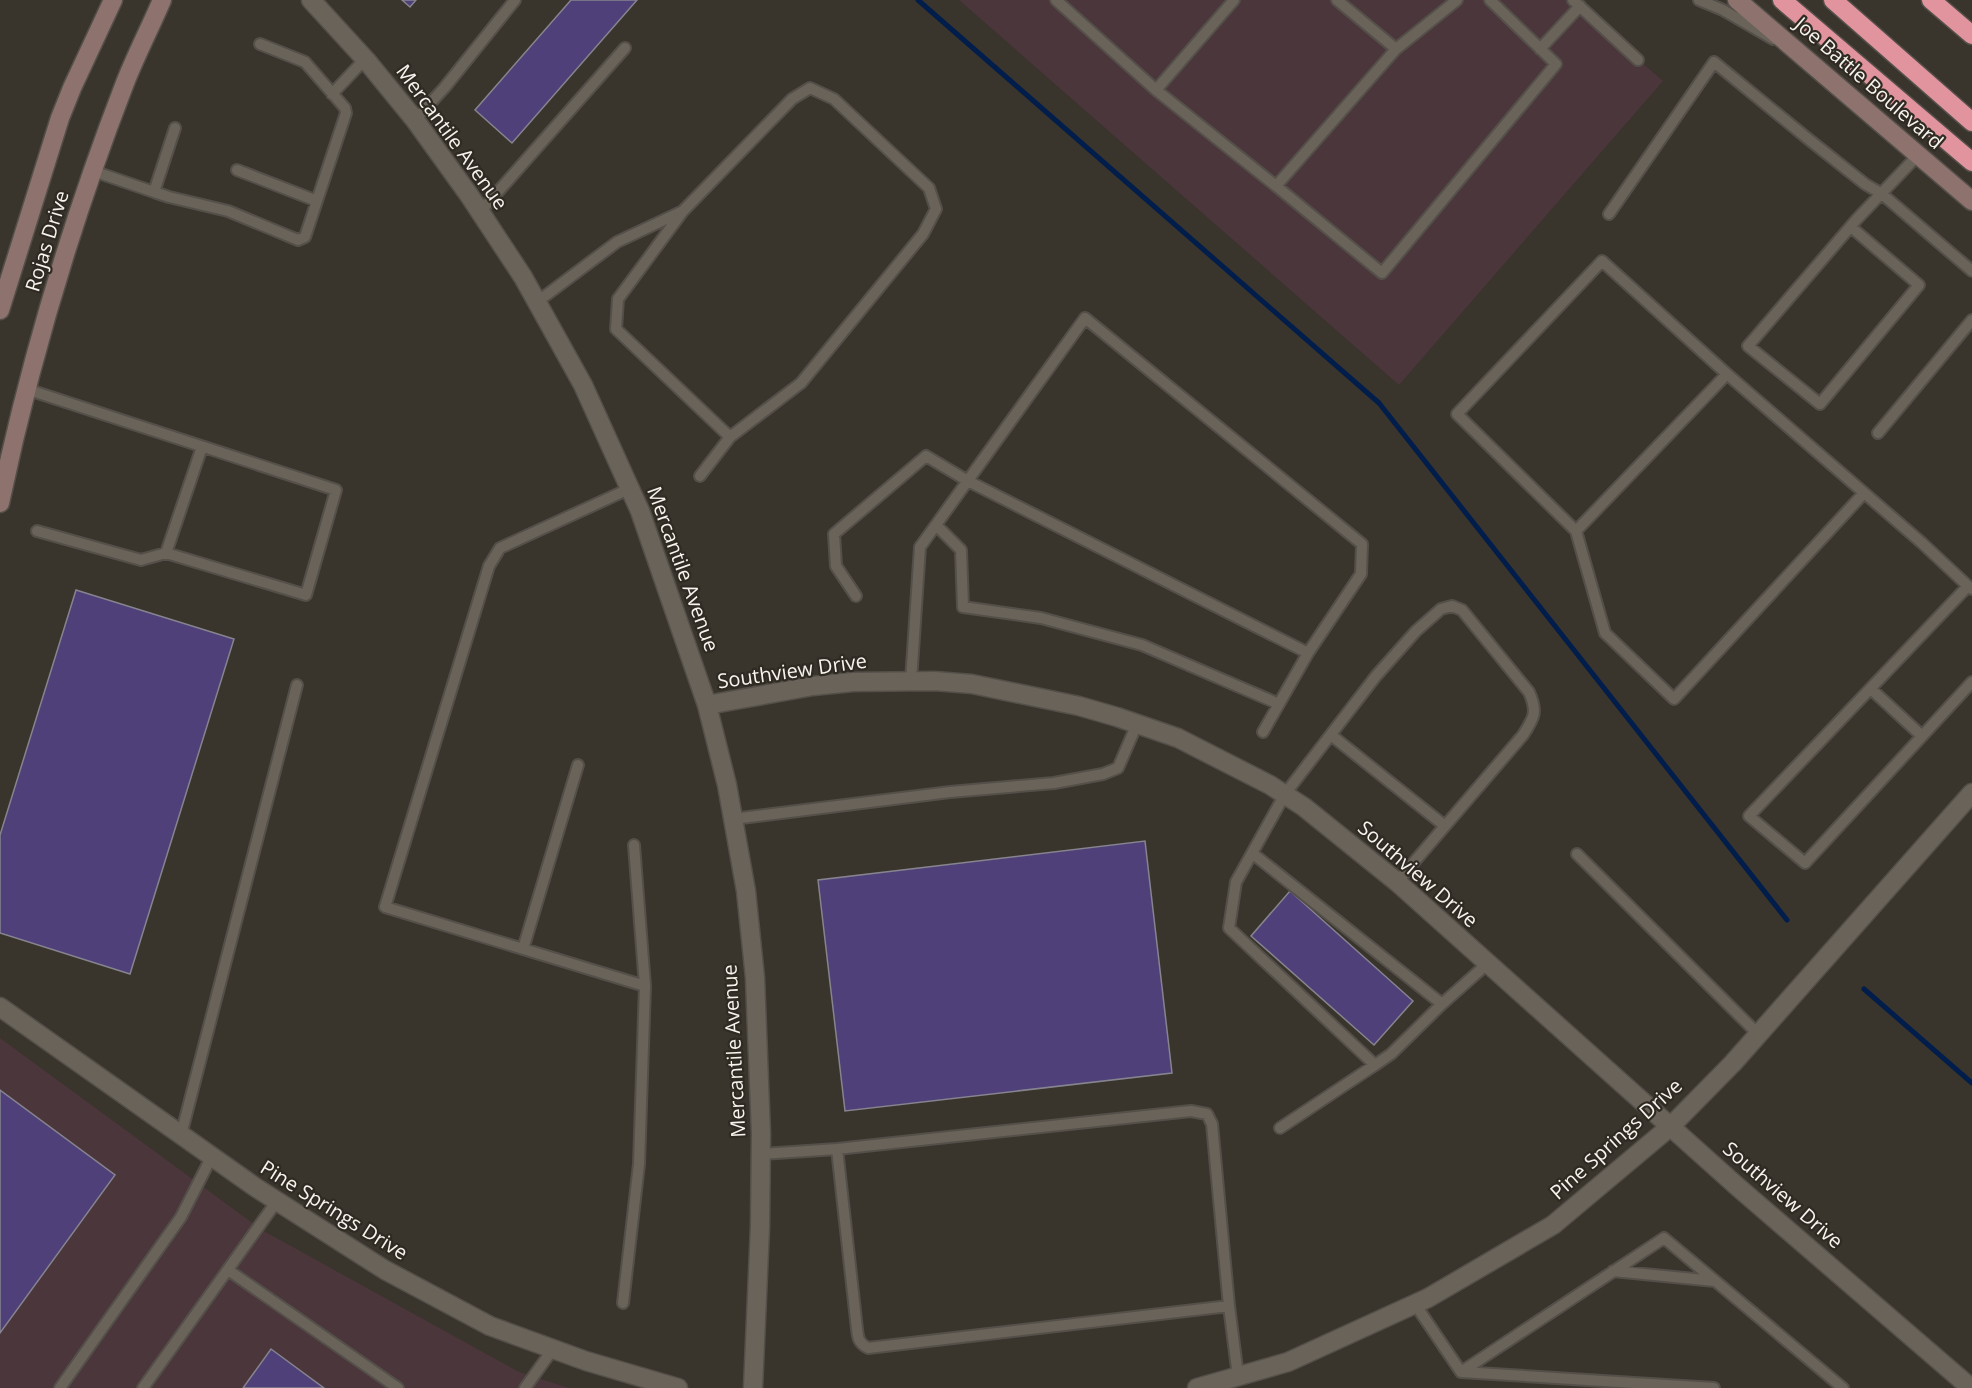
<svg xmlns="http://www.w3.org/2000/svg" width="1972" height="1388" viewBox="0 0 1972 1388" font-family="'Open Sans',sans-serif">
	<rect width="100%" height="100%" fill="#39342c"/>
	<path fill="#4a363b" d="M959,0h611l93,81 -264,304z
		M0,1038l262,192 257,142 50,16h-569z"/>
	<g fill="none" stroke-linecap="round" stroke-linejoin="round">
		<path stroke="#001d4b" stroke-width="5" d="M918,0l461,403 408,517
			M1864,989l108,94"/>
	</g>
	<path fill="#4f4079" stroke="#86848e" stroke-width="1.5" d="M402,0h14l-6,7z
		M571,0h66l-125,143 -37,-33z
		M76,590l158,49 -104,335 -130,-41v-98z
		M1145,841l27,232 -327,38 -27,-231z
		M1290,891l123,110 -39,44 -123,-109z
		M0,1090l115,85 -115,158z
		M271,1349l53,39h-81z"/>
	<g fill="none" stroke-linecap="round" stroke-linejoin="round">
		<g stroke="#544f49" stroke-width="14">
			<path id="service" d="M1056,0l100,90
				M1234,0l-78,90 120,96 120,-137 61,-49
				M1337,0l59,49
				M1573,0l65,60
				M1699,0l24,10 50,29
				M1540,49l40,-43
				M332,94l33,-35
				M415,120l30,-33 70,-87
				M237,170l80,31
				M93,171l61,21 21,-64
				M1276,186l106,87 174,-209 -66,-64
				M154,192l15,5 59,14 70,29 7,-3 41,-124 -1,-5 -40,-46 -45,-18
				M480,212l145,-164
				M1609,214l105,-152 93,76 58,46 17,10 90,77
				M1851,227l68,58 -99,119 -72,-58 109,-127 61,-64
				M537,302l80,-60 66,-31 109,-112 18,-11 24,11 95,89 7,21 -13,25 -122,149 -71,54 -114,-108 2,-30 65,-88
				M1727,374l-151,157 -119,-117 145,-153 125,113 195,169 46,43
				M26,389l310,101 -30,105 -140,-42 36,-106
				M1878,433l94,-113
				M700,476l30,-39
				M936,525l25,25 2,57 78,11 101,27 137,59
				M37,531l104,29 25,-7
				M1576,531l29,102 69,66 190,-206
				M1972,589l-4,-3 -219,230 56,47 167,-181
				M856,596l-20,-30 -2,-32 92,-78 42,25 340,172 53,-79 1,-30 -277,-226 -165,229 -9,134
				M1871,689l51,47
				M1263,732l45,-79
				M1331,735l114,91
				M733,819l217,-27 104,-9 49,-9 15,-6 19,-44
				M634,845l11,141
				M1252,853l190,151
				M1577,854l181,180
				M1397,882l126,-147c11,-17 15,-23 6,-43l-67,-82 -10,-4 -11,3 -25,22 -40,45 -91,118 -49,88 -7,46 146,137 16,-11 51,-50 45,-40
				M523,949l55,-184
				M1280,1128l95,-63
				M181,1135l116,-450
				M837,1149l354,-38 16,3 5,10 17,182 9,70
				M761,1154l76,-5 20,180c1,10 2,14 11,19l361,-42
				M228,1270l170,118
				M1613,1271l102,10
				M623,1303l16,-139 6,-178 -260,-79 104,-341 11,-18 131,-60
				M1415,1304l46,68 203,-134 179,150
				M1461,1372l253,16
				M60,1388l121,-171 31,-61
				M143,1388l134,-187
				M525,1388l28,-39"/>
		</g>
		<g stroke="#544f49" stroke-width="21">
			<path id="minor" d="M311,0l55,60 49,60 54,75 54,82 60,108 57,126 67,194 20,80 19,106 9,87 6,156 -1,93 -7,161
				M707,705l106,-19 40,-4 81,-1 38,3 107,22 38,11 61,21 92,47 34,22 93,75 342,306 232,200
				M0,1007l255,180 130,83 105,56 96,35 92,27
				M1197,1388l91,-26 140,-64 125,-73 118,-99 62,-63 239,-270"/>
		</g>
		<g stroke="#544f49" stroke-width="21">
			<path id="secondary" d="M1737,0l235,201
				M0,310l60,-192 12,-30 41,-88
				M0,503c30,-143 72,-283 125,-420 11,-28 25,-55 37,-83"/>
		</g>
		<g stroke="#544f49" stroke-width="21">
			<path id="motorway" d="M1782,0l190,162
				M1833,0l139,122
				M1931,0l41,35"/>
		</g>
		<use href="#service" stroke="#69635a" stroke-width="10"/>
		<use href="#minor" stroke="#69635a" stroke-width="18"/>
		<use href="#secondary" stroke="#8d726e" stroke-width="18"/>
		<use href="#motorway" stroke="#e1949e" stroke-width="18"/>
	</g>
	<g text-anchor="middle" stroke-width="4.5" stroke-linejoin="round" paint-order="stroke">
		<g font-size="20" fill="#f7f4ef" stroke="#2f2a22">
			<text transform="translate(1869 83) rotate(41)" y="7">Joe Battle Boulevard</text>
			<text transform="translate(452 137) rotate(54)" y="7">Mercantile Avenue</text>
			<text transform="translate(47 241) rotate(-73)" y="7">Rojas Drive</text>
			<text transform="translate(683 569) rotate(70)" y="7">Mercantile Avenue</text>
			<text transform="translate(792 671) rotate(-8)" y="7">Southview Drive</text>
			<text transform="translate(1418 874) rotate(41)" y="7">Southview Drive</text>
			<text transform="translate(734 1051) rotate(-93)" y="7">Mercantile Avenue</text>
			<text transform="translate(1616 1139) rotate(-42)" y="7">Pine Springs Drive</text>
			<text transform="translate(1783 1195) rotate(41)" y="7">Southview Drive</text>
			<text transform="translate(334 1210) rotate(32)" y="7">Pine Springs Drive</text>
		</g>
	</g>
</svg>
